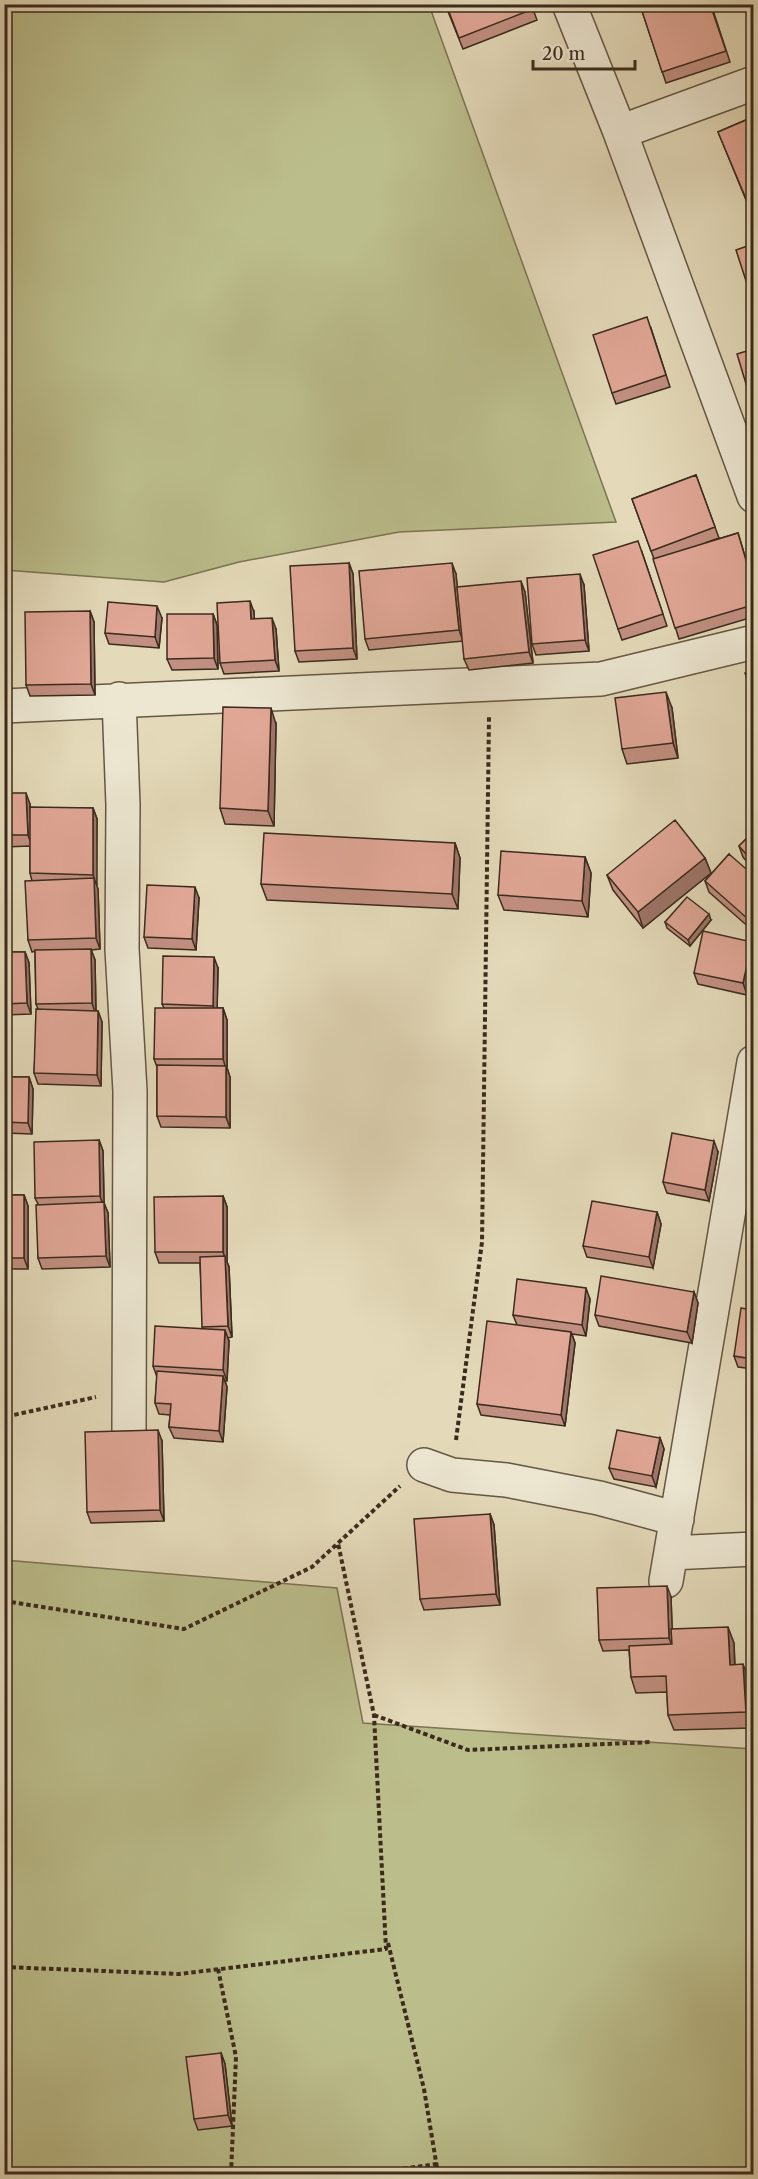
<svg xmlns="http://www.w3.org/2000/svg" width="758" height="2179" viewBox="0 0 758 2179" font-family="'Libre Caslon Text',serif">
	<rect width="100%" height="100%" fill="#e4daba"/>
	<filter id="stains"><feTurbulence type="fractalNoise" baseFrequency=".00333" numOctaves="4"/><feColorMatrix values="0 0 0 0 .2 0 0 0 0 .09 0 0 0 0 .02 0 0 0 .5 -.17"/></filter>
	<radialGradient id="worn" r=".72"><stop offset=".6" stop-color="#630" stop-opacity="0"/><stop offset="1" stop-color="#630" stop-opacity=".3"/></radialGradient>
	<path fill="#bbbd8b" stroke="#7b7454" stroke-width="1.5" d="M4,5h425l187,517 -217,10 -160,30 -75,20 -159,-12z
		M4,1560l333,28 26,135 390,26v425h-748z"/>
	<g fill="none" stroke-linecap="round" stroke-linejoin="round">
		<g stroke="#655744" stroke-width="36">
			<path id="street" d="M569,4l51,128 134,364
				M620,132l134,-49
				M119,699l4,106 -1,144 8,142 -1,339
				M4,706l597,-27 153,-37
				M424,1465l28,10 54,5 93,18 78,21
				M671,1553l83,-4
				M666,1581l88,-519"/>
		</g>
		<path stroke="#3b2b1d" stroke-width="4" stroke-dasharray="4.5 3" stroke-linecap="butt" d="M456,1440l26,-198 7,-525
			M4,1523l5,-107 87,-19
			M4,1601l180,28 128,-62 88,-81
			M374,1715l94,35 184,-8
			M388,1943l36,146 14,85
			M4,1967l175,7 207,-25 -12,-234 -36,-172
			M218,1969l18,88 -5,117
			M366,2174l71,-10"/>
		<use href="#street" stroke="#ede7d2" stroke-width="33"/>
	</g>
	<path fill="#c29082" stroke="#3b2b1d" stroke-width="1.5" d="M445,4h86l6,16 -74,29z
		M711,4l19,58 -64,21 -25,-75z
		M753,117v100l-35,-85z
		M753,244v57l-4,-11z
		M651,328l19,59 -54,17 -4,-11z
		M696,475l23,63 -14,5 33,-10 15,49v35l-74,22 -25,-80 -22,-60z
		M642,552l25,74 -45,14 -4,-11z
		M349,563l4,11 4,85 -58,3 -4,-11z
		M456,574l1,13 68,5 8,71 -64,7 -5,-11 -1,-18 -94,9 -4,-11z
		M584,585l5,66 -53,4 -4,-11z
		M90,611l4,11 1,73 -65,1 -4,-11z
		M254,612v7l22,10 3,42 -55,3 -4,-11z
		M213,614l4,11 1,44 -46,1 -5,-11z
		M162,618l-3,30 -50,-4 -4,-11z
		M672,708l6,50 -51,6 -5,-15z
		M276,724l-2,102 -49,-2 -5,-16z
		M4,793l26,11v5l63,-1 4,11 -1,67 2,3 2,60 -9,1 4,10 1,51h2l4,11 -1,64 -63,-2 -4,-11 4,-64 -2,-5 -1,-53 -3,1 -4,-12 4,-59 -2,-8v-27l-26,1z
		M753,832v37l-10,-12 -4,-11z
		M455,843l5,15 -2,51 -191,-9 -6,-16z
		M729,854l23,76 -43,-38 -4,-11z
		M585,857l6,16 -3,44 -84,-7 -6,-15z
		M705,858l6,15 -68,55 -30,-38 -6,-15z
		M199,898l-3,52 -48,-2 -4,-11z
		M711,920l-21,26 -23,-18 -2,-6z
		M752,942l-5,53 -49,-11 -4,-11z
		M4,952h21l4,11 2,51 -27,1z
		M218,968l-1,40h6l4,12v48l3,9v51l-69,-1 -4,-11v-49l-3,-8 10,-51 -2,-4z
		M4,1077h25l4,12 -1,45 -28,-1z
		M99,1140l4,11 1,52 4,10 2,54 -68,2 -4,-11v-54l-3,-6z
		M718,1152l-9,49 -42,-8 -4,-11z
		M4,1195h20l4,11v63h-24z
		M223,1196l4,11v55l2,5 3,70 -4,1 1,3 -2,40h-2l2,6 -4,55 -49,-4 -5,-11 1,-12 -11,-1 -4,-11 2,-26 -4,-11 50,-37 -3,-66h-41l-4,-11z
		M657,1212l4,12 -8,44 -66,-11 -4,-11z
		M694,1292l4,11 -6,40 -93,-17 -4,-11z
		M590,1299l-4,37 -14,-2 3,9 -10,83 -84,-11 -4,-11 40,-79 -4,-10z
		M753,1310v59l-15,-2 -4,-11z
		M660,1438l4,11 -8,38 -42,-8 -5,-11z
		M162,1441l2,80 -73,2 -4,-11z
		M490,1514l4,11 6,80 -76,5 -4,-11z
		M671,1597l1,32 62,14 1,22 14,15 2,48 -77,2 -6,-15 -1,-23 -31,1 -5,-16 -2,-27 -26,1 -4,-11z
		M221,2053l4,11 7,62 -34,4 -4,-11z"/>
	<path fill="#9e756a" stroke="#3b2b1d" stroke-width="1.5" d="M349,563l4,11 4,85 -4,-11z
		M452,563l4,11 7,67 -4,-11z
		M580,574l4,11 5,66 -4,-11z
		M521,581l4,11 8,71 -4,-11z
		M250,601l4,11 1,19 -4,-12z
		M157,606l5,12 -3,30 -4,-11z
		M90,611l4,11 1,73 -4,-11z
		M213,614l4,11 1,44 -4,-11z
		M272,618l4,11 3,42 -4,-11z
		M666,692l6,16 6,50 -5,-15z
		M271,708l5,16 -2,102 -6,-15z
		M26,793l4,11 2,42 -4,-11z
		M93,808l4,11v67l-4,-11z
		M455,843l5,15 -2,51 -6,-15z
		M585,857l6,16 -3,44 -6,-16z
		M705,858l6,15 -68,55 -5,-16z
		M94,878l4,11 2,60 -4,-11z
		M195,887l4,11 -3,52 -4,-11z
		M753,912v16l-1,2 -4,-11z
		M709,914l2,6 -21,26 -2,-6z
		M752,942l1,3v21l-6,29 -4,-12z
		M91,949l4,11 1,55 -4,-12z
		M25,952l4,11 2,51 -4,-11z
		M214,957l4,11 -1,49 -4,-11z
		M223,1008l4,12v48l3,9v51l-4,-11v-48l-3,-10z
		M98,1011l4,11 -1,64 -4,-11z
		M29,1077l4,12 -1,45 -4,-11z
		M99,1140l4,11 1,52 4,10 2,54 -4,-11 -2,-48 -4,-12z
		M714,1141l4,11 -9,49 -4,-11z
		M24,1195l4,11v63l-4,-11z
		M223,1196l4,11v55l2,5 3,70 -4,-11 -3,-68 -2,-6z
		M657,1212l4,12 -8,44 -4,-11z
		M586,1288l4,11 -4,37 -4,-11z
		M694,1292l4,11 -6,40 -5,-11z
		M225,1330l4,11 -2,40 -4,-11z
		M571,1332l4,11 -10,83 -4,-11z
		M223,1376l4,11 -4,55 -4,-11z
		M158,1430l4,11 2,80 -4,-11z
		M660,1438l4,11 -8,38 -4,-11z
		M490,1514l4,11 6,80 -4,-11z
		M667,1586l4,11 2,52 -4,-11z
		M728,1627l6,16 1,38 -5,-16z
		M743,1664l6,16 2,48 -5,-16z
		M221,2053l4,11 7,62 -4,-11z"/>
	<path fill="#e1a797" stroke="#3b2b1d" stroke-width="1.5" d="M446,4h85l2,5 -74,29z
		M650,4h60l16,47 -64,21 -21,-64z
		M753,117v87l-4,2 -31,-74z
		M753,244v45l-4,1 -13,-40z
		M647,317l19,58 -54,18 -19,-58z
		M753,349v58l-16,-53z
		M696,475l19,52 -64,24 -19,-52z
		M738,533l15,51v21l-78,23 -22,-69z
		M638,541l25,73 -45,15 -25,-74z
		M349,563l4,85 -58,3 -5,-85z
		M452,563l7,67 -94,9 -6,-68z
		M580,574l5,66 -53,4 -5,-66z
		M521,581l8,71 -65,7 -7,-72z
		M250,601l1,18 21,-1 3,42 -55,3 -3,-60z
		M108,602l49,4 -2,31 -50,-4z
		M90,611l1,73 -65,1 -1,-73z
		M167,614h46l1,44 -47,1z
		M753,670v26l-8,-23z
		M666,692l7,51 -51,6 -7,-51z
		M223,707l48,1 -3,103 -48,-3z
		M4,793h22l2,42h-24z
		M30,807l63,1v67l-63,-2z
		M675,820l30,38 -67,54 -31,-37z
		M753,832v30l-14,-16z
		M264,833l191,10 -3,51 -191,-10z
		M501,851l84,6 -3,44 -84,-6z
		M729,854l24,21v37l-5,7 -43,-38z
		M94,878l2,60 -68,2 -3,-59z
		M147,885l48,2 -3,52 -48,-2z
		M687,897l22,17 -21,26 -23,-18z
		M703,931l49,11 -9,41 -49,-10z
		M91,949l1,54 -56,1 -1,-54z
		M4,952h21l2,51 -23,1z
		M163,956l51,1 -1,49 -51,-2z
		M155,1008h68v51h-69z
		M36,1009l62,2 -1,64 -63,-2z
		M157,1065l69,1v51l-69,-1z
		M4,1077h25l-1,46 -24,-1z
		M672,1133l42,8 -9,49 -42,-8z
		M99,1140l1,56 -65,2 -1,-56z
		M4,1195h20v63h-20z
		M223,1196v56h-68l-1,-55z
		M592,1201l65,11 -8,45 -66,-11z
		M104,1202l2,54 -68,2 -2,-53z
		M225,1256l3,70 -26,1 -2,-70z
		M601,1276l93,16 -7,40 -92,-17z
		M517,1279l69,9 -4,37 -69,-10z
		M741,1308l12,2v49l-19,-3z
		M487,1321l84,11 -10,83 -84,-11z
		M155,1326l70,4 -2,40 -70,-4z
		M157,1371l66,5 -4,55 -50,-4 2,-23 -16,-1z
		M158,1430l2,80 -73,2 -2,-80z
		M617,1430l43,8 -8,38 -43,-8z
		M490,1514l6,80 -76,5 -6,-80z
		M667,1586l2,52 -70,2 -2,-52z
		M728,1627l2,38 13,-1 3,48 -78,3 -2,-39 -35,1 -2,-31 43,-2 -1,-15z
		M221,2053l7,62 -34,4 -8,-62z"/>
	<rect width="758" height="2179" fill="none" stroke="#e4daba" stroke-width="24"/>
	<rect x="6" y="6" width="746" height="2167" fill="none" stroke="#3b2b1d" stroke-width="3"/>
	<rect x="12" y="12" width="734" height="2155" fill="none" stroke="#3b2b1d" stroke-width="1.5"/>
	<path d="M533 60v9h102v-9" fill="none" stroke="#3b2b1d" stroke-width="3"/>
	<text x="542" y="60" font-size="18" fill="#3b2b1d" stroke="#ede7d2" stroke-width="4.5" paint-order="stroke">20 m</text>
	<rect width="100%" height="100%" filter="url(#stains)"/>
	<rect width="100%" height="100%" fill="url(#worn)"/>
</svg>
